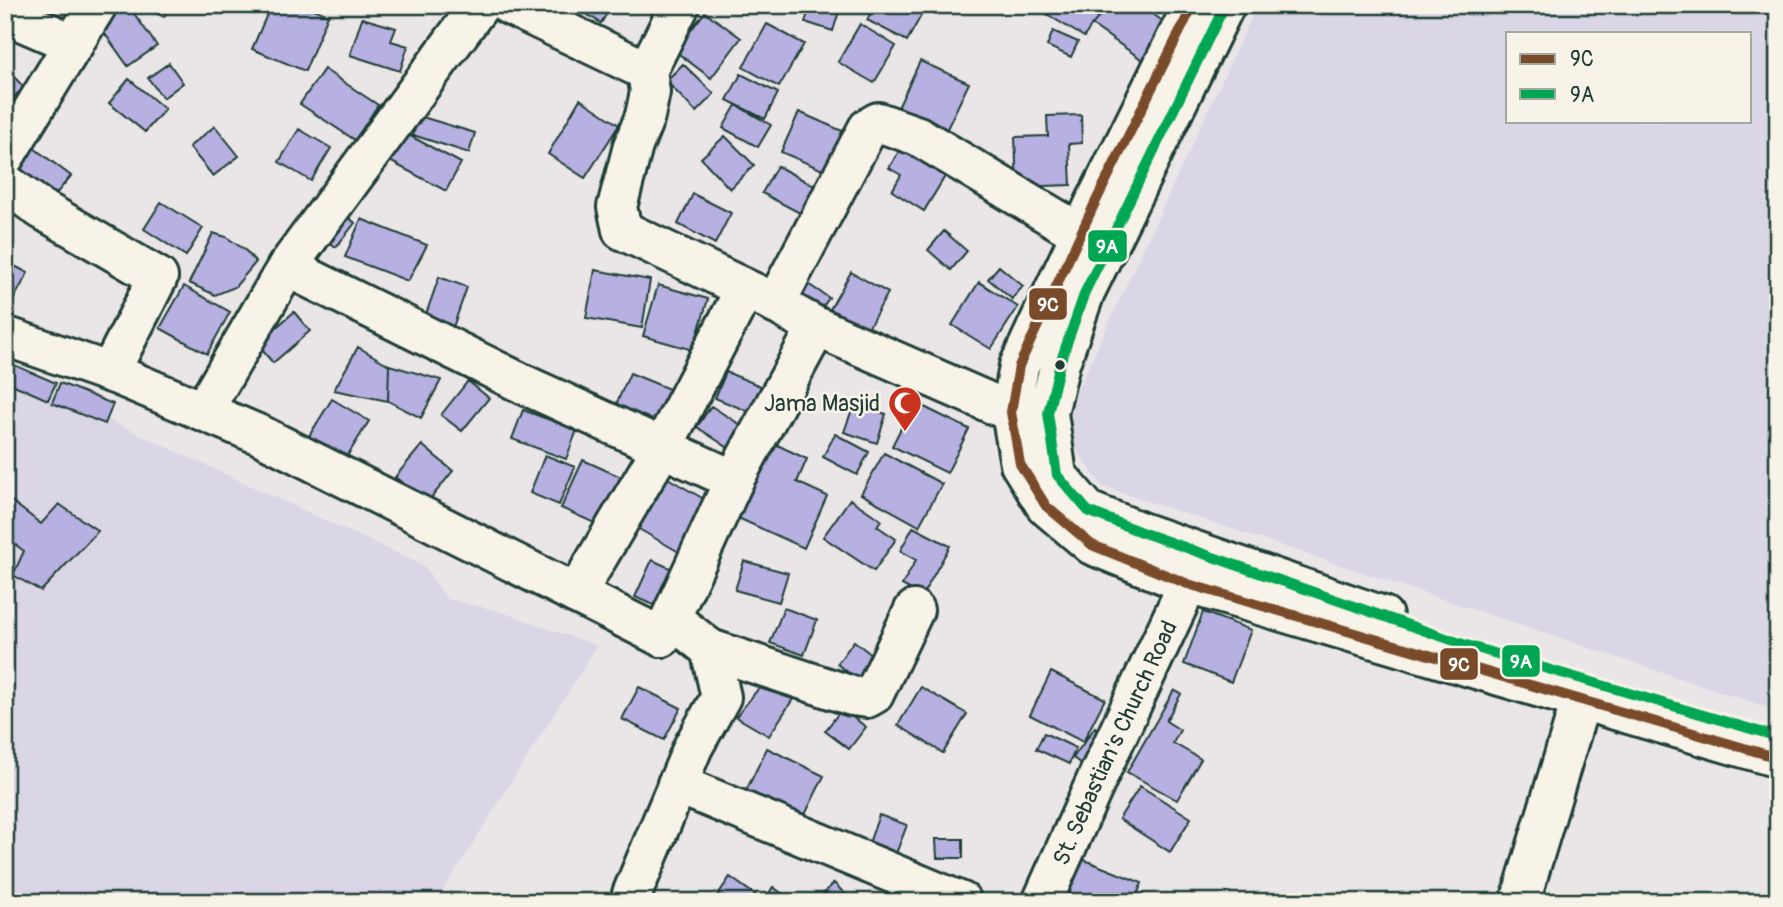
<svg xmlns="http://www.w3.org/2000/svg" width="1783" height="907" viewBox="0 0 1783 907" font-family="Pangolin,sans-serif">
	<rect width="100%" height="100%" fill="#eae6e7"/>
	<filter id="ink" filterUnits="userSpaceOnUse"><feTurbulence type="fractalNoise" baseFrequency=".0143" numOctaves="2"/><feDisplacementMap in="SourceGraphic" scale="14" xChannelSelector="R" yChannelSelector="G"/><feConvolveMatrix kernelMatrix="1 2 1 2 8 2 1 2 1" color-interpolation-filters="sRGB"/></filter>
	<g filter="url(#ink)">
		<path fill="#dbd6e6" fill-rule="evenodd" d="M1257,5h521v706l-676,-225 -31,-44 -2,-34zM1508,33h242v88h-242z
			M5,372l419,194 23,33 52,12 98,35 -161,256h-431z"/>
		<path fill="#b7b1e2" stroke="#1f3d34" stroke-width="2" d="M116,5h12l29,41 -29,20 -33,-46z
			M139,5h31l-6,12z
			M271,5h34l23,10 -23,56 -53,-22z
			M572,5h40l-11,18z
			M811,5h30l-8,26 -28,-9z
			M875,5h31l16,9 -15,27 -40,-21z
			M1032,5h77l-17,20 -8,12z
			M1109,5h29l36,23 -24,37 -58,-40z
			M705,12l36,26 -30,40 -36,-27z
			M362,18l34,10 -5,13 17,5 -8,25 -50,-16z
			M767,24l37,20 -25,43 -36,-20z
			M860,24l36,22 -22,37 -36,-21z
			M1053,31l25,11 -7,15 -24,-11z
			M920,61l49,22 -25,52 -48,-23z
			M169,63l14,20 -20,15 -15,-20z
			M683,64l31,30 -18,18 -30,-31z
			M5,66l19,22 -19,16z
			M324,69l54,36 -23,35 -55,-36z
			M741,74l37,19 -13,26 -38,-19z
			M129,79l36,30 -20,23 -36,-29z
			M580,99l39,26 -34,53 -37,-24z
			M736,105l35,20 -13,22 -35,-19z
			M799,112l50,22 -17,40 -51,-22z
			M1081,115l1,28 -13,1 2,41 -54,2 -2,-50 33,-1 -1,-20z
			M419,116l56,17 -6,20 -56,-18z
			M215,126l24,30 -26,20 -24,-29z
			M299,129l32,19 -20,33 -32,-19z
			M401,131l60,32 -15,28 -60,-32z
			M725,136l29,29 -24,24 -29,-31z
			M22,139l49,37 -25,30 -41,-30z
			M905,141l45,27 -26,43 -32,-20 9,-16 -12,-7z
			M777,166l49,26 -15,27 -49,-26z
			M693,194l38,19 -16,31 -37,-20z
			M161,202l42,26 -17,28 -42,-27z
			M341,211l14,12 -19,24 -15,-11z
			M361,219l66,26 -19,36 -63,-24z
			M944,231l23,20 -16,19 -23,-20z
			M213,233l13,4 19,13 11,12 -21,25 -20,8 -26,-12z
			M5,261l23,12 -23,42z
			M999,266l24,20 -11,13 -24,-20z
			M595,270l55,10 -8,48 -56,-10z
			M851,272l37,21 -21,37 -37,-21z
			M439,277l28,10 -16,46 -28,-10z
			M805,282l24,16 -14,20 -24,-16z
			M979,282l39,25 -27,42 -39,-24z
			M658,285l50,14 -15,51 -50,-14z
			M184,286l46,26 -23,42 -47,-26z
			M294,312l16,19 -37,32 -16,-19z
			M358,347l31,18 -1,36 -54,-11z
			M5,361l51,22 -8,17 -43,-19z
			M389,365l52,15 -20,38 -33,-17z
			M726,372l42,17 -11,26 -42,-17z
			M630,373l44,18 -16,36 -44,-18z
			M468,381l21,17 -27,33 -21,-16z
			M60,383l53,21 -8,20 -53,-21z
			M332,399l37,22 -28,45 -37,-22z
			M914,402l55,27 -22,44 -55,-27z
			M854,404l32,10 -9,29 -33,-11z
			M711,406l33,21 -14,22 -33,-22z
			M523,410l54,20 -11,29 -54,-20z
			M835,434l34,18 -12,23 -34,-18z
			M773,443l34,16 -10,23 30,14 -23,52 -66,-30z
			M422,445l31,26 -26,32 -32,-26z
			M884,453l58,31 -23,42 -58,-32z
			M545,455l30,12 -16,38 -29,-12z
			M583,460l38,17 -22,48 -38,-17z
			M666,477l43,25 -30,50 -42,-24z
			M5,496l36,28 18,-20 39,27 -57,60 -28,-16 11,-24 -19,-14z
			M850,499l31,21 -4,6 19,13 -22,32 -51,-34z
			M913,527l37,19 -28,50 -20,-11 14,-25 -16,-9z
			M652,560l27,12 -17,37 -27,-12z
			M744,561l44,12 -9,29 -44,-12z
			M784,608l33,12 -13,35 -34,-12z
			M1203,612l48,18 -20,52 -47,-18z
			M854,641l23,18 -16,23 -24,-18z
			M1051,672l54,27 -22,43 -53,-27z
			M639,687l42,21 -17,32 -42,-21z
			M921,687l46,27 -24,39 -45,-28z
			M759,688l34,11 -24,37 -33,-19z
			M1174,690l7,4 -15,27 14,9 -7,13 28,16 -24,41 -50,-28z
			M842,709l24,18 -17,22 -24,-18z
			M1095,727l19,13 -23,31 -18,-13z
			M1044,733l32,15 -7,16 -33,-15z
			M767,748l57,28 -25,51 -57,-28z
			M1140,786l51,32 -21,34 -51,-33z
			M879,815l28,10 -12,31 -27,-10z
			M936,839h27v19h-26z
			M1077,857l65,26 -8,19h-45l-26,-11z
			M730,877l34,24 9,-14 21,15h-81z
			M834,883l19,19h-34l-2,-2z"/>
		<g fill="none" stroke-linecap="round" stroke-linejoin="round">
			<g stroke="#1f3d34" stroke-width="44">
				<g id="minor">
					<path d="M509,5l138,66 3,21 -5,24 -12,30 -16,61 5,23 145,69 50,28 194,85"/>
					<path d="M5,14l69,30"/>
					<path d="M647,71l33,-66"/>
					<path d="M5,156l92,-151"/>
					<path d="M5,183l36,26 117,68 -48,95"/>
					<path d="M287,267l238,118 209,95"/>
					<path d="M775,304l93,-176 10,-6 40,14 163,98"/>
					<path d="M5,336l112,39 143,60 402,202 10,-18 38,30 11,48 -28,50 -61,147 2,8"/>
					<path d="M203,411l84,-144 193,-262"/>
					<path d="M576,594l86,-146 83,-159"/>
					<path d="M662,637l72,-157 83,-153"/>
					<path d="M710,649l142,47 15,2 7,-4 40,-84"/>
					<path d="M677,784l285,118"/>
					<path id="s1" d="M1042,902l59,-132 87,-186"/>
					<path d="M1520,902l61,-202"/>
				</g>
			</g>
			<g stroke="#1f3d34" stroke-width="44">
				<path id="major" d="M1193,5l-99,200 -75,161 -8,46 9,52 26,42 46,39 96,39 590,174
					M1225,5l-140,287 -25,71 -12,50 9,62 31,36 53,21 242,84"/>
			</g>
			<use href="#minor" stroke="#f7f3e8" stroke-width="38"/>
			<use href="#major" stroke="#f7f3e8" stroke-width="38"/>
			<g stroke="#f7f3e8" stroke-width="16">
				<path id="bus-1" d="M1193,5l-99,200 -75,161 -8,46 9,52 26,42 46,39 96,39 590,174"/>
			</g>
			<g stroke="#f7f3e8" stroke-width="16">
				<path id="bus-2" d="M1225,5l-140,287 -25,71 -12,50 9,62 31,36 53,21 322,112 315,93"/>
			</g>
			<use href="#bus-1" stroke="#7a4b2a" stroke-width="10"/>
			<use href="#bus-2" stroke="#00a651" stroke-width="10"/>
		</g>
	</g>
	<defs>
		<g id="mosque-pin" transform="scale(1.75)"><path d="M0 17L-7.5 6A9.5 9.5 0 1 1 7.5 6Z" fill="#c8321e" stroke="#f7f3e8"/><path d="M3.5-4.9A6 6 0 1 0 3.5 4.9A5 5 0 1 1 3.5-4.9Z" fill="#fff"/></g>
	</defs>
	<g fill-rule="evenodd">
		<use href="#mosque-pin" x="905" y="403"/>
	</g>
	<circle fill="#1f3d34" stroke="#f7f3e8" stroke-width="2.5" cx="1060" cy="365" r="6"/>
	<g text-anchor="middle" stroke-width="5" stroke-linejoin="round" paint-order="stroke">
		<g font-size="23" fill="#1f3d34" stroke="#f7f3e8" text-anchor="end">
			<text x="880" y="411">Jama Masjid</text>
		</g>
		<g font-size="23" fill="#1f3d34" stroke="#f7f3e8">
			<text dy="8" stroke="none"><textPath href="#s1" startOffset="175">St. Sebastian's Church Road</textPath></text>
		</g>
	</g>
	<g stroke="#f7f3e8" stroke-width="2.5">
		<rect x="1087" y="229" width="41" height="34" rx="7" fill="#00a651"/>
		<rect x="1028" y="287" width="40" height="34" rx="7" fill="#7a4b2a"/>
		<rect x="1501" y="644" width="40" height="34" rx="7" fill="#00a651"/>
		<rect x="1439" y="647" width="40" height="34" rx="7" fill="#7a4b2a"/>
	</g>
	<g font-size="19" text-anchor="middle" font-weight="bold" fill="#fff">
		<text x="1107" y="253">9A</text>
		<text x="1048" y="311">9C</text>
		<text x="1521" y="668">9A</text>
		<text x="1459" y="671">9C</text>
	</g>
	<rect width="1783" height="907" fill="none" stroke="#f7f3e8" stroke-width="28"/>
	<rect x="14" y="14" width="1755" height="879" fill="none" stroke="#1f3d34" stroke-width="2.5" filter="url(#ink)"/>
	<rect x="1506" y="32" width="245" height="91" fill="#f7f3e8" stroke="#a1aaa0" stroke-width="2"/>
	<rect x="1520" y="54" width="35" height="10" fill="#7a4b2a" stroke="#a1aaa0" stroke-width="2"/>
	<text x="1570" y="66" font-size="21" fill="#1f3d34">9C</text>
	<rect x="1520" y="89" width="35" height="10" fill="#00a651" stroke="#a1aaa0" stroke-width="2"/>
	<text x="1570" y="102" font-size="21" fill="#1f3d34">9A</text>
</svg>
